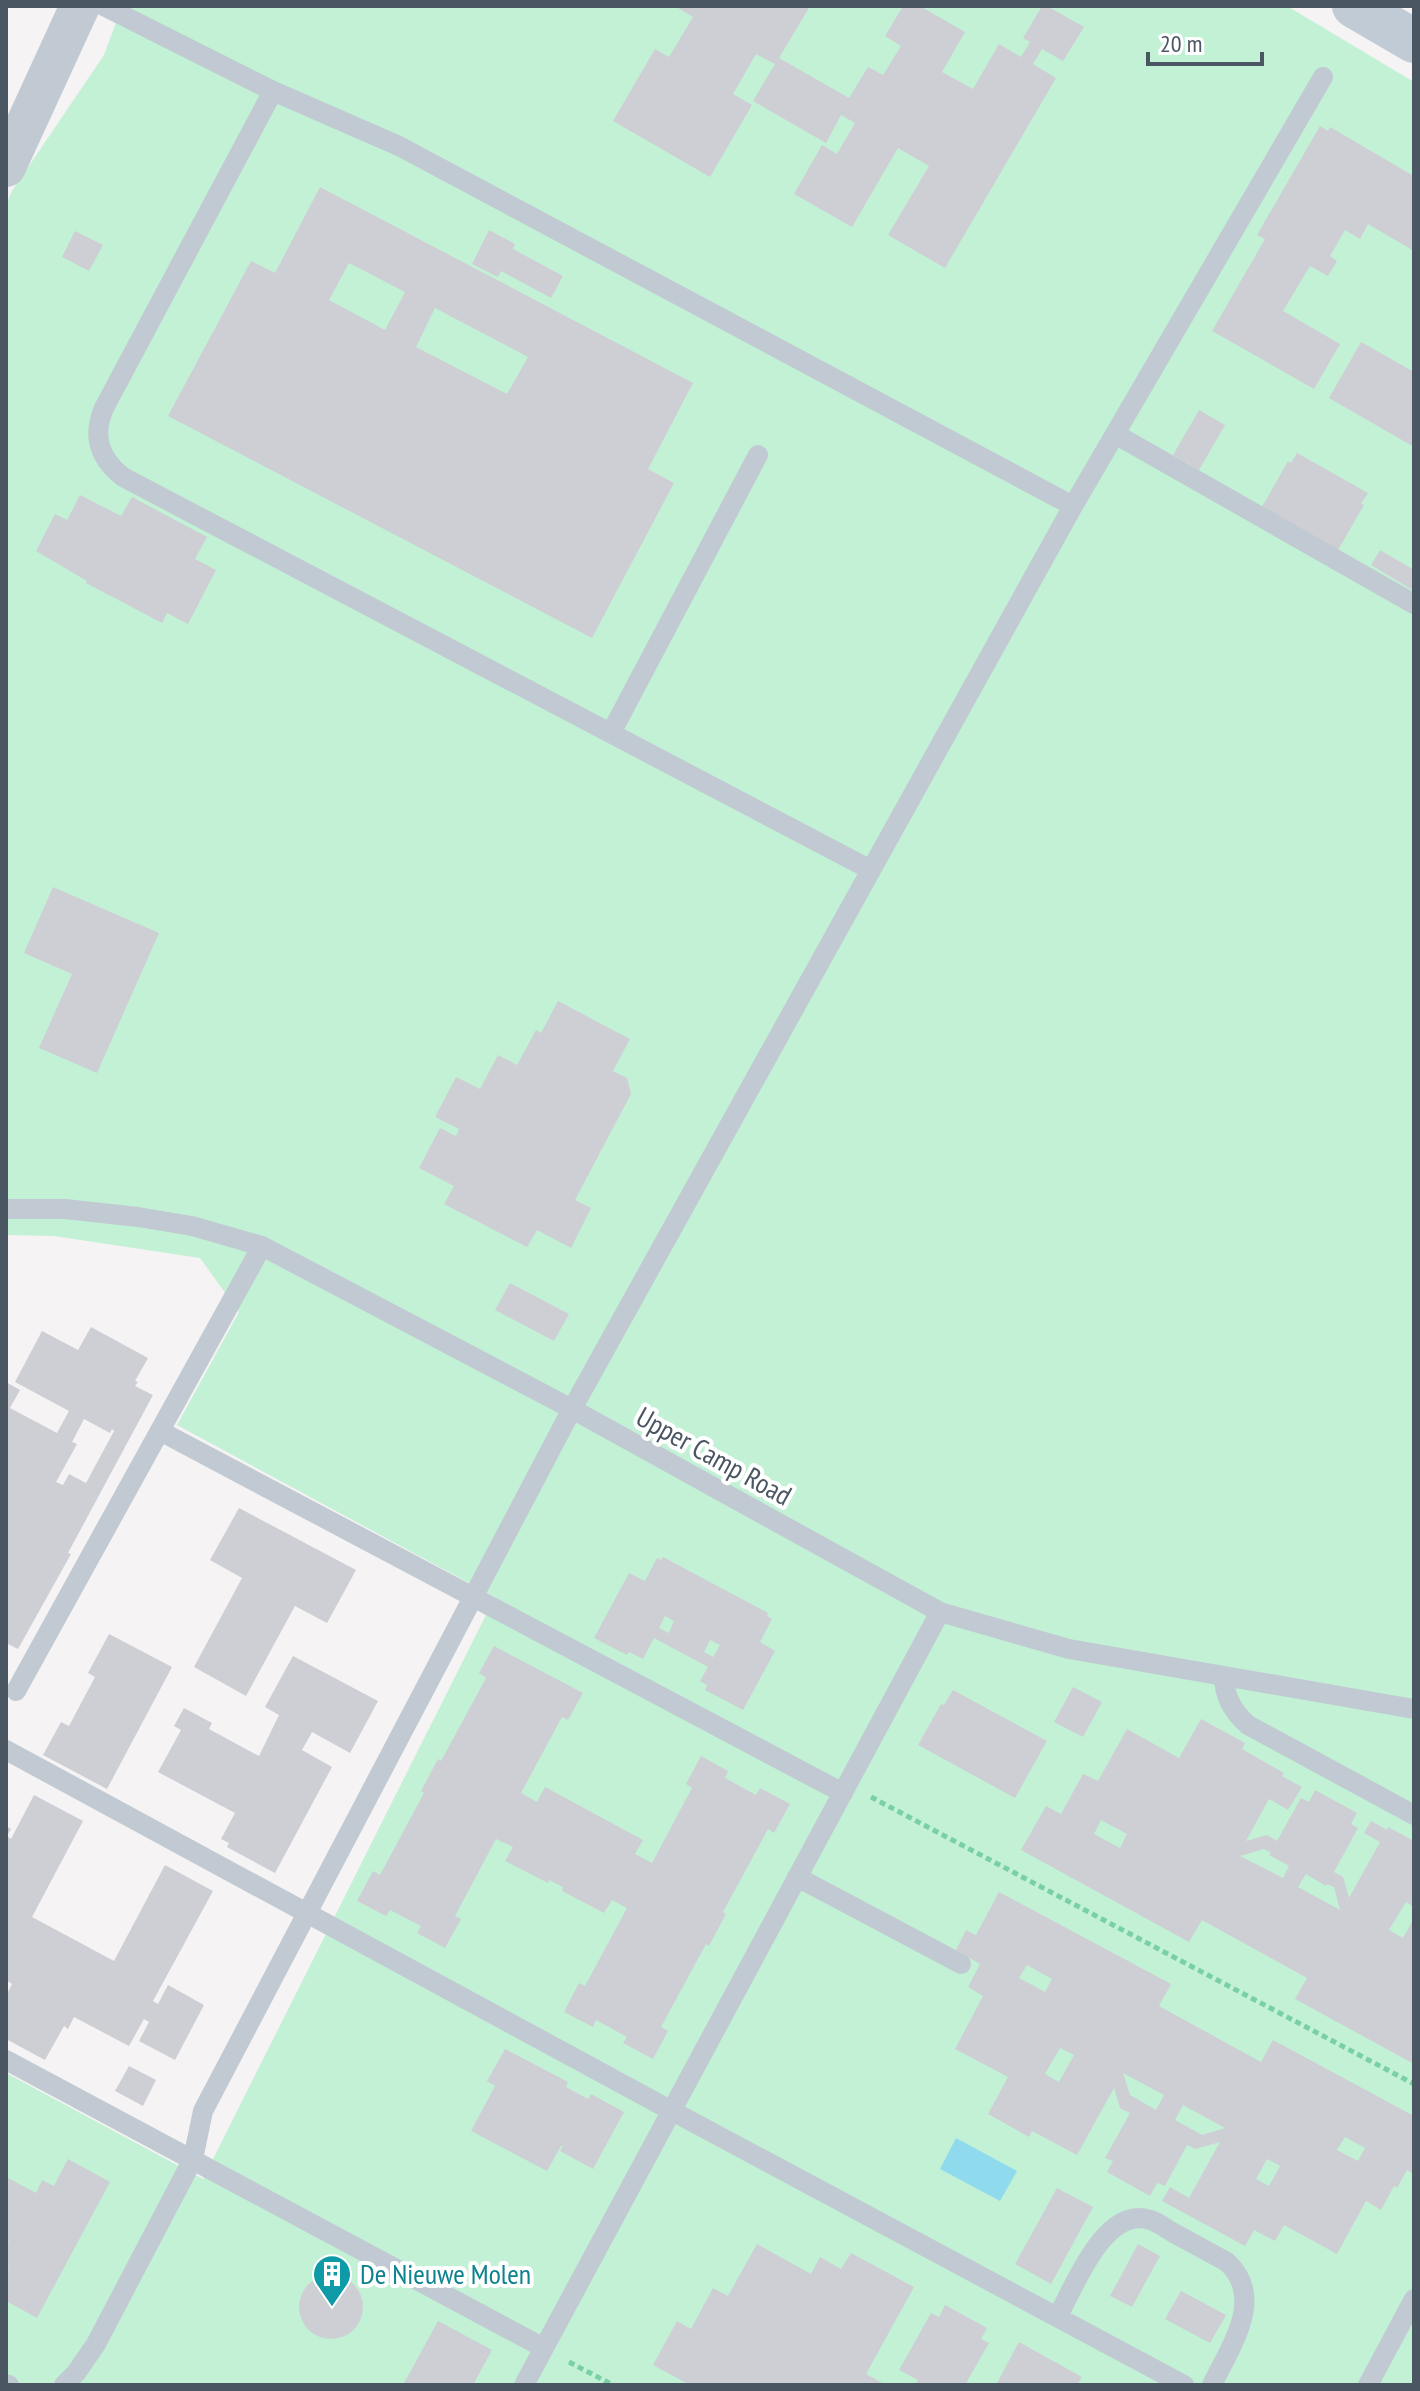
<svg xmlns="http://www.w3.org/2000/svg" width="1420" height="2391" viewBox="0 0 1420 2391" font-family="'PT Sans Narrow',sans-serif">
	<rect width="100%" height="100%" fill="#f5f3f3"/>
	<path fill="#c3f1d5" d="M122,6h1165l127,76v2303h-1408v-312l197,106 292,-582 -318,-172 62,-113 -39,-54 -146,-22 -48,-1v-1030l6,-14 92,-136z"/>
	<path fill="#90daee" d="M956,2138l61,33 -17,30 -60,-32z"/>
	<path fill="#cdcfd5" fill-rule="evenodd" d="M680,6h130l-31,52 70,40 19,-31 15,8 18,-29 -16,-10 18,-30h17l45,26 -23,40 31,17 26,-45 22,13 9,-15 -7,-4 19,-32h5l37,21 -21,34 -21,-12 -9,15 23,14 -111,190 -57,-33 41,-69 -31,-18 -46,79 -58,-33 28,-49 15,9 18,-31 -14,-8 -15,28 -73,-42 22,-37 -19,-10 -23,40 19,11 -42,72 -97,-56 42,-72 14,8 24,-40 -15,-9z
		M1320,126l8,5 2,-4 82,48 2,-4v80l-46,-27 -8,15 -15,-9 -15,26 7,5 -9,15 -18,-10 -27,45 57,33 -26,45 -102,-58 53,-92 -8,-4z
		M320,187l373,196 -45,86 26,14 -82,155 -424,-222 83,-155 24,12zM349,263l56,29 -20,38 -56,-30zM435,308l93,49 -21,37 -91,-47z
		M489,230l26,14 -2,5 50,27 -12,22 -50,-27 -3,6 -26,-13z
		M75,231l28,14 -14,26 -27,-14z
		M1361,342l53,30v75l-85,-49z
		M1199,410l26,15 -26,45 -26,-15z
		M1297,453l71,40 -7,11 3,1 -26,45 -76,-43 26,-46 3,2z
		M80,495l41,21 11,-19 75,40 -12,22 21,11 -28,54 -21,-11 -5,10 -76,-40 1,-2 -51,-30 19,-37 12,6z
		M1380,550l34,20v21l-43,-26z
		M53,887l106,46 -62,140 -58,-25 33,-74 -48,-21z
		M558,1001l72,38 -17,32 14,7 4,16 -56,106 16,8 -20,40 -34,-18 -10,17 -83,-43 10,-18 -35,-18 21,-40 16,8 3,-7 -24,-12 21,-40 24,12 18,-34 19,10 19,-35 5,3z
		M510,1283l59,31 -15,27 -59,-31z
		M91,1327l57,31 -13,23 3,1 -3,4 18,9 -85,158 3,1 -53,95 -12,-6v-261l14,8 -10,18 47,25 12,-22 -54,-29 27,-51 36,19zM84,1419l26,14 2,-4 2,2 -28,52 -17,-9 -6,11 -7,-3 21,-38 -5,-2z
		M239,1508l117,62 -29,53 -32,-17 -49,90 -52,-29 48,-89 -32,-18z
		M663,1557l105,56 -1,3 5,3 -12,23 15,9 -32,59 -38,-20 2,-5 -7,-4 8,-14 -54,-29 -11,21 -14,-7 -2,3 -33,-17 35,-65 16,8 12,-23 4,2zM665,1616l9,5 -5,12 -10,-5zM710,1640l10,5 -7,12 -9,-5z
		M109,1634l63,33 -65,122 -64,-34 18,-33 8,4 26,-49 -7,-4z
		M494,1646l89,47 -15,27 -6,-3 -41,76 16,9 8,-15 98,53 -8,14 17,9 40,-75 -6,-4 15,-28 27,15 -3,7 31,17 4,-7 30,16 -16,29 -6,-4 -45,83 3,2 -17,32 -3,-2 -45,83 7,4 -15,28 -30,-16 4,-6 -31,-17 -3,7 -29,-15 15,-29 6,3 42,-78 -15,-8 -8,13 -42,-22 1,-4 -14,-7 -1,3 -43,-22 8,-14 -17,-8 -41,77 6,3 -16,29 -28,-15 4,-7 -31,-16 -4,6 -29,-15 16,-30 7,4 44,-82 -3,-2 17,-32 3,2 45,-83 -7,-5z
		M293,1656l85,45 -28,52 -38,-21 -10,18 30,17 -57,106 -48,-26 2,-4 -8,-4 14,-26 -77,-41 23,-42 -7,-4 10,-18 28,15 -3,6 50,27 20,-41 -14,-8z
		M1073,1687l29,15 -19,35 -29,-15z
		M953,1690l94,51 -32,57 -97,-53 23,-41 3,1z
		M1201,1719l44,24 -3,6 42,24 -2,3 20,11 -14,23 -19,-11 -23,42 21,-6 10,6 24,-43 8,4 6,-12 42,23 -6,11 7,4 -24,44 9,5 6,21 31,-56 -16,-9 7,-12 16,9 1,-3 26,14v66l-8,-5 -17,28 14,8 11,-20v146l-119,-65 12,-21 -105,-58 -13,22 -168,-92 25,-44 15,8 22,-40 15,7 29,-52 52,29zM1101,1820l26,14 -7,14 -26,-14zM1264,1849l7,4 -2,2 20,11 -6,12 -43,-22zM1306,1874l20,12 1,-2 7,3 6,23 -42,-23z
		M34,1795l49,26 -51,96 82,44 51,-96 48,26 -60,110 5,3 10,-19 36,20 -29,55 -36,-19 10,-19 -5,-3 -15,27 -55,-29 -6,12 -4,-3 -19,34 -39,-21v-43l6,-12 -6,-4v-154l5,3 -4,7 4,3z
		M999,1892l172,92 -12,22 102,56 12,-22 141,76v58l-7,-4 -10,18 -3,-2 -13,24 -15,-9 -29,53 -53,-29 -9,16 -21,-11 -9,16 -83,-45 8,-14 19,11 31,-56 -25,7 -8,-4 -22,41 -8,-3 -7,13 -43,-24 6,-11 -8,-3 25,-45 -10,-5 -6,-20 -37,67 -45,-24 -3,6 -41,-23 20,-37 -53,-28 28,-53 -15,-9 12,-23 -24,-14 10,-20 10,5zM1027,1965l25,14 -7,13 -26,-14zM1060,2048l14,7 -15,27 -14,-8zM1123,2073l41,22 -8,15 -26,-15zM1183,2105l42,23 -23,7 -27,-15zM1345,2137l20,11 -7,13 -21,-11zM1267,2159l13,7 -11,20 -13,-7z
		M505,2049l63,33 -2,5 22,12 3,-5 33,18 -31,57 -33,-18 3,-5h-2l-14,25 -76,-40 24,-45 -8,-5z
		M129,2066l27,14 -13,26 -28,-15z
		M68,2159l42,23 -73,136 -31,-17v-26l3,-6 -3,-2v-20l3,-6 -3,-1v-63l30,16 6,-13 12,6z
		M1057,2188l36,19 -42,77 -36,-20z
		M757,2244l54,30 9,-17 21,12 10,-16 63,34 -48,87 20,11h-196l-37,-20 24,-44 14,8 22,-41 15,8z
		M1138,2244l22,12 -28,51 -22,-11z
		M299 2307a32 32 0 1 1 64 0a32 32 0 1 1-64 0Z
		M1181,2291l45,24 -16,28 -45,-24z
		M945,2305l42,23 -6,11 8,4 -24,42h-50l3,-5 -19,-10 32,-57 8,4z
		M438,2321l54,29 -19,35h-70z
		M1019,2342l63,35 -5,8h-81z"/>
	<g fill="none" stroke-linecap="round" stroke-linejoin="round">
		<path stroke="#7ad0a6" stroke-width="5" stroke-dasharray="6 4" stroke-linecap="butt" d="M871,1797l543,287
			M569,2362l44,23"/>
		<path stroke="#c1cad2" stroke-width="20" d="M104,6l169,85 126,55 674,360
			M273,91l-169,317c-12,28 -5,50 19,69l748,393
			M1115,434l299,170
			M611,733l147,-278
			M6,1209h59l73,8 54,9 70,20 310,163 368,203 129,37 345,60
			M160,1431l683,362
			M1224,1676c0,21 9,36 24,49l166,90
			M16,1691l246,-445
			M6,1750l666,361 512,274
			M797,1877l164,87
			M6,2060l538,288
			M1058,2316c16,-29 47,-111 92,-96 8,2 15,8 22,12 18,10 37,20 55,30 39,36 3,85 -15,123
			M6,2384l3,1
			M64,2385l12,-12 20,-29 97,-185 10,-48 369,-702 501,-903 250,-429
			M524,2385l416,-773
			M1368,2385l46,-86"/>
		<path stroke="#c1cad2" stroke-width="40" d="M6,167l74,-161"/>
		<path stroke="#c1cbd6" stroke-width="44" d="M1354,6l60,35"/>
	</g>
	<defs>
		<g id="building-pin" transform="scale(2)"><path d="M0 17L-7.5 6A9.5 9.5 0 1 1 7.5 6Z" fill="#0f9aa8" stroke="#fff"/><path d="M-4-6H4V6H1V3H-1V6H-4ZM-2.5-4.3h1.7v1.8h-1.7ZM.8-4.3h1.7v1.8H.8ZM-2.5-1h1.7V.8h-1.7ZM.8-1h1.7V.8H.8Z" fill="#fff"/></g>
	</defs>
	<g fill-rule="evenodd">
		<use href="#building-pin" x="332" y="2274"/>
	</g>
	<g text-anchor="middle" stroke-width="8" stroke-linejoin="round" paint-order="stroke">
		<g font-size="28" fill="#4a5661" stroke="#fff">
			<text transform="translate(714 1456) rotate(29)" y="10">Upper Camp Road</text>
		</g>
		<g font-size="28" fill="#0d838f" stroke="#fff" text-anchor="start">
			<text x="360" y="2284">De Nieuwe Molen</text>
		</g>
	</g>
	<rect width="1420" height="2391" fill="none" stroke="#4a5661" stroke-width="16"/>
	<path d="M1148 52v12h114v-12" fill="none" stroke="#4a5661" stroke-width="4"/>
	<text x="1160" y="52" font-size="24" fill="#4a5661" stroke="#ffffff" stroke-width="6" paint-order="stroke">20 m</text>
</svg>
